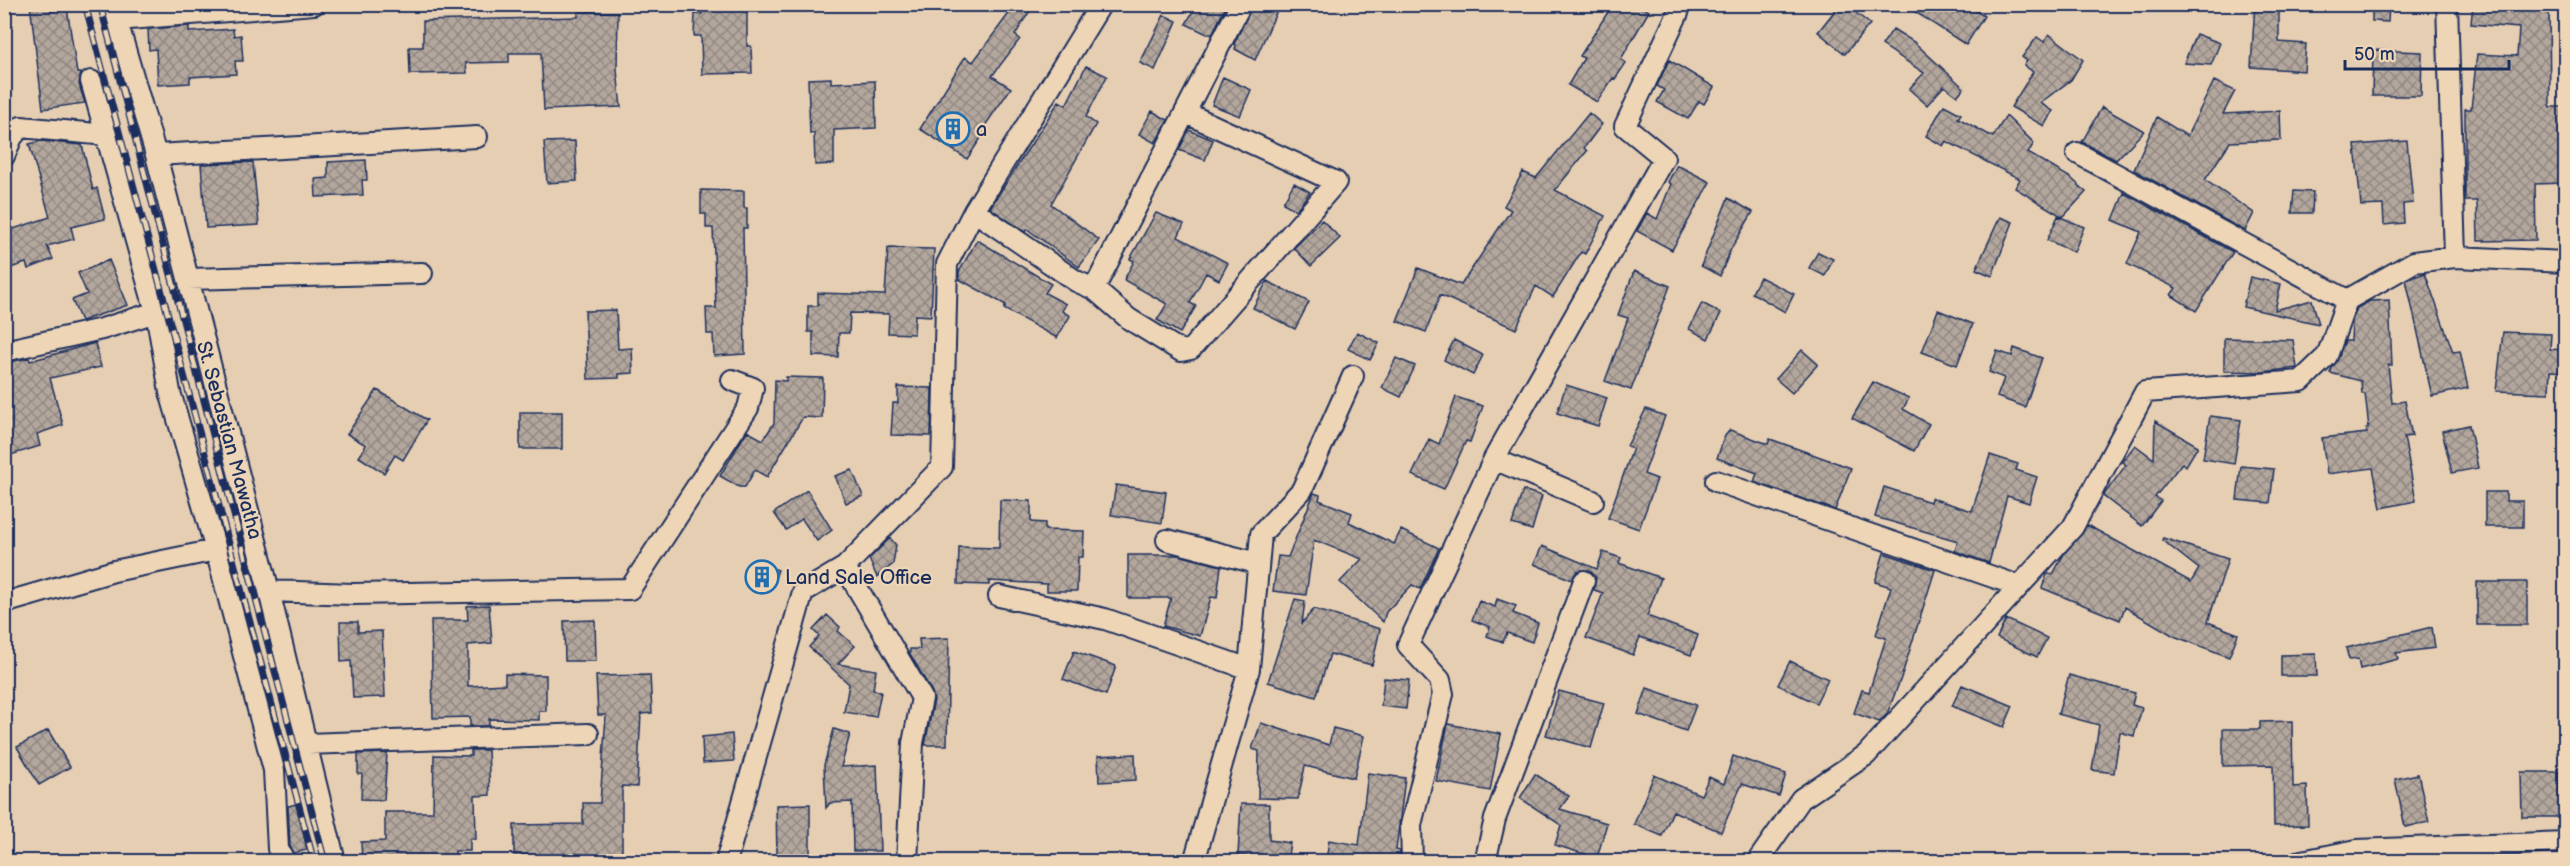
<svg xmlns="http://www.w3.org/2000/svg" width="2570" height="866" viewBox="0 0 2570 866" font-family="'Balsamiq Sans',sans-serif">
	<defs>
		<pattern id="building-cross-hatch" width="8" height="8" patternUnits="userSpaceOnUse" patternTransform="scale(1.5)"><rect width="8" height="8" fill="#b3a79d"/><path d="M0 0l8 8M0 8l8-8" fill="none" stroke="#918883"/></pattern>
	</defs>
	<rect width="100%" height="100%" fill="#e6ceb2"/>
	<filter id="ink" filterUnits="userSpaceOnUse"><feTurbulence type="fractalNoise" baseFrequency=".0167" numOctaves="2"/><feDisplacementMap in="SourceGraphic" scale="12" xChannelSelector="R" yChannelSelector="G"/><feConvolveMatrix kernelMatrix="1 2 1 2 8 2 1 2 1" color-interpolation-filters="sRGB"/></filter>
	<g filter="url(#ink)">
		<path fill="url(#building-cross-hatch)" stroke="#1b2f5e" stroke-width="1.5" d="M30,4h21v7l16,-3 10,65h4l-2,11 6,19 -42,6z
			M702,4h45v42h4l1,27 -50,1 -1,-38h-7l1,-22h7z
			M1016,4h18l-19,31 5,4 -28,37 19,12 -27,39 3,2 -20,30 -47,-30 45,-72 8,5z
			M1197,4h30l-15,30h-5l-21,-10z
			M1253,4h27l-25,56 -20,-11 1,-4 -2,-1z
			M1613,4h23l13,7 -28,48 5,4 -11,16 -2,-1 -16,24 -29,-17 16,-27 -4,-2z
			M1840,4h5l25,20 -25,30 -27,-22z
			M1903,4h62l19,12 -18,29z
			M2255,4h24v38l27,2 -2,27 -53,-4z
			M2372,4h17l-1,18 -16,-1z
			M2473,4h76l1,103h15l-1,76 -29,1 1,56 -58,1 -1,-40h-12v-92h6l6,-55 40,2 2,-28 -48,-4z
			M578,12h40l-1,58 4,37 -77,3 -3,-57h-32v9l-43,1 1,10 -57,1 -1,-27h14v-26l155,-4z
			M1164,15l13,6 -22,49 -15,-7z
			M189,26v6l44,-3 1,7 7,-1 2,26h-8l1,13 -46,3v6l-32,2 -2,-36 -7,1 -1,-21z
			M1893,29l21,13 50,46 -7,8 -13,-10 -17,19 -18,-16 15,-16 -42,-28z
			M2049,34l34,26 -12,20 -31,23 13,8 -9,15 -33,-19 22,-35 -9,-7 3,-4 -5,-4 15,-20 7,5z
			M2196,34l24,9 -9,22 -27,-2z
			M2373,50l49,2 -1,44h-49z
			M1669,60l45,27 -10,17 -5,-3 -11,18 -31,-17 7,-12 -7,-4z
			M1086,66l21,10 -21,41 10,7 -45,80 48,36 -20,27 -52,-38 -2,3 -35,-24 69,-107 7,4z
			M1223,77l28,13 -11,26 -28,-11z
			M831,78v5l44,-2 1,47 -42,2v34l-19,1 -1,-32 -4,1 -2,-55z
			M2214,81l21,10 -12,23 57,-3 1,29 -51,2 -25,38 49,33 -9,18 -111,-61 23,-53 30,19z
			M1944,105l17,9 -3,4 35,19 13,-21 28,27 -6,10 43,25 15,14 -23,25 -48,-29 5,-9 -74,-38 -3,5 -17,-10z
			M2102,107l42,24 -28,29 -34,-18z
			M1152,111l16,9 -13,23 -16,-9z
			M1589,113l13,11 -18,24 3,3 -32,39 50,26 -20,38 -4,-2 -28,45 -17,-11 -20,43 -76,-34 -14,37 -29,-11 21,-53 43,17 50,-75 -7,-4 19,-34 13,6z
			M1189,130l24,10 -8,20 -26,-10z
			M41,141l41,4 11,45 4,-2 8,31 -34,8 3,12 -27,7 6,13 -25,10 -2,-6 -22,7v-38l46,-15 -21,-73z
			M575,141l2,40 -30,2 -3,-41z
			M2407,141l6,62 -10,1 1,19 -20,2 -1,-20 -22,1 -6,-61z
			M366,160l1,20h-5l1,15 -47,2 -1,-18 13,-1v-16z
			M253,162l6,63 -53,3 -5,-64z
			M1677,165l33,17 -38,68 -35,-19 10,-18 10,6 14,-35 -3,-2z
			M1294,183l16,9 -14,18 -13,-7z
			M701,190l43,1v17h3v20h-4l2,126 -31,2 -1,-22h-6l-1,-26h10l-3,-80h-7v-14h-5z
			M2294,191l19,1 -1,21h-20z
			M2124,193l109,59 -37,59 -25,-16 5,-7 -49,-24 14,-32 -28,-12z
			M1728,198l25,14 -22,37 -11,27 -19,-10z
			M1156,213l28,11 -6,13 50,26 -9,17 -13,-7 -16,30 6,3 -16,27 -23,-13 10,-16 -43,-24 10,-19 -4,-2z
			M2058,216l26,11 -10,25 -27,-12z
			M2000,217l13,5 -21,54 -16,-7z
			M1322,220l18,18 -29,28 -17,-18z
			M977,240l74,44 -6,9 21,11 -4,7 8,5 -13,22 -53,-29 2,-4 -47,-26v-7z
			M888,248l46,1 -3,67 -16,-1 -1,19 -26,-1 1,-19 -39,-1 -1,20h-10l-1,24 -25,-1v-24h-5v-26h10v-13l67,2z
			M1818,252l15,7 -8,17 -16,-8z
			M109,260l19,45 -47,16 -9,-21 15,-6 -9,-21z
			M1634,271l36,15 -39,104 -26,-9 23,-63 -10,-3z
			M2425,273l28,79 7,-1 8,37 -36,8 -26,-116z
			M1760,277l34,17 -9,18 -33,-19z
			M2250,277l31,7 -6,26 37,-10 7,24 -76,-17z
			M1267,281l42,21 -14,27 -42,-21z
			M2389,300l3,65h-4l4,38 13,-2 7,35 -8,1 12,64 -35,7 -8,-40 -46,6 -5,-36 45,-5 -1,-5h3l-4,-34h-3l-1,-13 -31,-8 15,-32h6l1,-20 5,-13 13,-7z
			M1702,303l19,10 -13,26 -19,-10z
			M616,310l2,39 14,-1 1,25 -14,1v4l-31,1 -3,-68z
			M1938,310l35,14 -16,41 -35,-13z
			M1357,332l22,11 -9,17 -22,-11z
			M2503,332l48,2 -1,15 15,1v22l-15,-1 -1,22 -53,-2z
			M2224,338l69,2 4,28 -35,4 -38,-1z
			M1454,340l29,15 -10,20 -29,-15z
			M95,343l6,24 -51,11 13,47 -26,9 3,12 -36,11v-94l25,-5 1,3z
			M2014,348l28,10 -17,49 -28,-10 7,-19 -15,-6 8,-21 15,5z
			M1802,350l16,14 -26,29 -16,-14z
			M1396,358l19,8 -14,31 -19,-9z
			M786,377l37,1 -1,40 -19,-1 -36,60 -12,-7 -10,17h-6l-19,-11 27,-45 16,9 11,-17 1,-43 11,1z
			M1873,382l36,16 -6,11 26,15 -15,27 -62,-33z
			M1566,385l41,13 -9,28 -41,-13z
			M898,387l34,1 -1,48 -40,-1 2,-32h5z
			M377,390l50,30 -24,40 -8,-5 -11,18 -25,-16 7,-12 -19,-11z
			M1456,397l27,9 -13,36 -4,-1 -22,48 -32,-14 17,-36 10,5z
			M1646,409l19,7 -21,58 13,5 -18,50 -31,-11 25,-70 -6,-2z
			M520,412h42v37h-42z
			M2210,416l31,4 -7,44 -31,-5z
			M2155,421l43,25 -12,20 -4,-3 -27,34 6,4 -19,25 -39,-30 23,-31 -4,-3 13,-17 19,14z
			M2469,425l9,43 -26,5 -10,-42z
			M1730,430l38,14 2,-5 81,29 -16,42 -81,-28 3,-9 -40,-15 8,-22z
			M1990,455l28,9 -2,6 21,7 -8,26 -22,-7 -18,67 -34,-12 3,-10 -83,-24 9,-30 46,15 1,-4 41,13z
			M2241,466l33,3 -4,34 -33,-3z
			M852,470l11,26 -17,7 -11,-27z
			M1116,485l50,7 -4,31 -51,-8z
			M807,490l25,40 -15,11 -15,-22 -16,11 -12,-17z
			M1523,490l19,6 -10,34 -20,-6z
			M2485,492h21v9h17v26h-38z
			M1314,493l6,2 -1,5 33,13 -3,9 45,22 7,-14 38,18 -19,41 -8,-4 -26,27 -3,10 -43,-40 22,-23 -48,-19 -8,55 -33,-4 5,-35 10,1z
			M1000,500l31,1v21l14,1v7l39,1 -1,26h-5l-1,34h-30v-7l-58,-3v4l-31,-1 1,-37 40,1z
			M2087,525l104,57 8,-13 -37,-29 1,-2 65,21 -20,63 30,12 -9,23 -55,-21 -49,-29 -5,13 -78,-32 5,-14h6l11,-20z
			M890,538l6,7 -3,19 -16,13 -8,-18z
			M1542,546l55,23 6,-17 18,6 -2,5 42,15 -14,38 51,19 -7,20 -51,-18 -7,18 -47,-17 17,-45 -9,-3 2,-12 -7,-8 -12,1 -5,9 -38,-16z
			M1884,553l51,17 -34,108 -14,36 -8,8 -25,-9 8,-23 7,2 17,-54 -10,-3 15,-48 -16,-5z
			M1128,555h50l43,11 -4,32 -6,-1 -11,39 -37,-10 8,-28h-43z
			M754,562l24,8 -8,21 -24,-8z
			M2477,582h50v43h-50z
			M1295,599l10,2 -3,22 12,-14 66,20 -8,36 -42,-11 -14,43 -48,-15z
			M1497,599l19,7 -3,7 25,10 -6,19 -25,-9 -4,9 -16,-6 3,-9 -18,-7 7,-19 16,6z
			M489,605l3,38 -24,2v41l37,-2v-10l41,1v36h-7v9l-50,-1v7h-19v-9l-37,1 -2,-98h37l-1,-14z
			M827,615l13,12 -2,4 17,15 -17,18 38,6 -3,20 8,2 -5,25 -32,-5 5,-28 -40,-37 10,-11 -6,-6z
			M2006,619l41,19 -10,19 -40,-19z
			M595,620l1,41h-31l-1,-40z
			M340,622h18v10l24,-1 3,66 -32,1 -2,-37 -10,1z
			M2432,627l3,21 -39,5 2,6 -38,10 -2,-10 -9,1 -3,-12z
			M949,638l-2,107h-22l9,-45 -2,-8 -22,-38v-5h10l-1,-10z
			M1074,651l42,15 -10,29 -43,-16z
			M2316,654l1,22h-36v-21z
			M1790,661l38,18 -12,24 -38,-18z
			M650,675l2,38 -11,1 -4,73 -15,-1v75h-38l-1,-7 -69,1v-30l69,-1v-21h17l6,-88h-8l-2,-39z
			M2069,675l66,18 -3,12 10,3 -8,28 -14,-4 -6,41 -22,-3 7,-45 -41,-11z
			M1384,678l25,2 -3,29 -25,-3z
			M1962,685l51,21 -9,21 -52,-21z
			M1647,688l49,17 -10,26 -48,-17z
			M1559,691l45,12 -13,45 -45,-13z
			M2292,721l1,66 14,-1 1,39 -34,1 -1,-61 -50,1v-37h37v-7z
			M1261,723l68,22 4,-17 31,8 -10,42 -49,-12 -7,33 -40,-1 1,-47 -7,-2z
			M1448,724l53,10 -11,57 -54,-10z
			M834,729l16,5 -9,33 36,-2 3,86h-27l-1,-49 -22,1 -4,5 -2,-43z
			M48,730l22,37 -31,18 -22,-38z
			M732,734l2,27 -31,2 -1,-26z
			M471,750h17l2,45 -15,1 1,43h-6v12h-15v4l-47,2 1,4h-47l-1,-19 24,-1v-29h48l1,-57 37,1z
			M387,753l-3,47 -23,-1 1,-25h-4v-20z
			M1135,754l1,26 -37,2 -1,-26z
			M1733,756l53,18 -7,22 -37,-12 -21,48 -48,-21 -11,25 -28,-12 20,-49 47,20 8,-18 15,7z
			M2521,772h38l1,45h-38z
			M1368,773l37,5 -9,72 4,1v10h-74l3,-21 30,5z
			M1535,774l34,22 -9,13 47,14 -10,35 -42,-13 6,-20 -41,-27z
			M2418,774l11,48 -24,5 -10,-48z
			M297,804l10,46 -13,3 -4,-7 -2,-40z
			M810,804v50l-33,2 -1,-51z
			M1241,804h28v36l21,3 -3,18h-27v-3l-22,-3z"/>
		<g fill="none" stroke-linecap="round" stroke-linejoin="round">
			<g stroke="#1b2f5e" stroke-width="24">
				<path id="minor" d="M112,4l44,151 113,436 66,271
					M2447,4l8,253
					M117,20l197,-16
					M91,81l65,231 14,80 46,158 58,220 4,79 7,13
					M2077,153l270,147
					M156,155l321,-18
					M4,156l8,-19 9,-10 86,8
					M974,211l102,70 18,8 147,-285
					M188,279l234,-6
					M1094,289l35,30 52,32 10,-2 145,-167 -150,-69
					M4,351l98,-22 54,-17
					M1494,459l99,42
					M1716,481l303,105
					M1167,540l90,23
					M845,567l77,131 -9,45 -6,119
					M269,591l84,3 277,-5 118,-181 5,-20 -21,-8
					M999,596l106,23 144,50
					M4,603l110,-32 102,-21
					M307,744l281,-10
					M726,862l77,-270 42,-25 97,-100 5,-203 27,-53 127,-207
					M1194,862l55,-193 12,-135 41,-44 51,-114
					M1412,862l-1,-37 32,-131 -3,-14 -32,-35 86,-186 170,-301 -39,-32 53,-113
					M1485,862l10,-43 89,-238
					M1757,862l44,-63 65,-44 207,-228 72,-135 156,-11 26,-25 20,-56 67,-38 41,-5 111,5
					M2297,862l60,-12 209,-8"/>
			</g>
			<use href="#minor" stroke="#eed5b6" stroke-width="20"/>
			<g stroke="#1b2f5e" stroke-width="7">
				<path id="rail" d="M85,4l229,858
					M100,4l225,858"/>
			</g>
			<use href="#rail" stroke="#eed5b6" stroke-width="4.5" stroke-dasharray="14" stroke-linecap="butt"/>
		</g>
	</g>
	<defs>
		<g id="building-ring" transform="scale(1.725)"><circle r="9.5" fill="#eed5b6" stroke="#1f6fb2" stroke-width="1.5"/><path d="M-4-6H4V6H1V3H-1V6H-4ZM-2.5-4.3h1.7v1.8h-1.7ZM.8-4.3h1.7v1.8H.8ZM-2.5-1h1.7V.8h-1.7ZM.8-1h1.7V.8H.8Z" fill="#1f6fb2"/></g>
	</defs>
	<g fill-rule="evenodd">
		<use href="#building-ring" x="953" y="129"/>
		<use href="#building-ring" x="762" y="577"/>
	</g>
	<g text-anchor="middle" stroke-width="4.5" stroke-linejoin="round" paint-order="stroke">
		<g font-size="20" fill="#1b2f5e" stroke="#eed5b6" text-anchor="start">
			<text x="976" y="136">a</text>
			<text x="785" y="584">Land Sale Office</text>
		</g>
		<g font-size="20" fill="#1b2f5e" stroke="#eed5b6">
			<text transform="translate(230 440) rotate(75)" y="7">St. Sebastian Mawatha</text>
		</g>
	</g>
	<rect width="2570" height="866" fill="none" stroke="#eed5b6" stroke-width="24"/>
	<rect x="12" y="12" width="2546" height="842" fill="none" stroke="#1b2f5e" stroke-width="2" filter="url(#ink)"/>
	<path d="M2345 60v9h164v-9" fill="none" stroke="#1b2f5e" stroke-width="3"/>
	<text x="2354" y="60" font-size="18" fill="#1b2f5e" stroke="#eed5b6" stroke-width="4.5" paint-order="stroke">50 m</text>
</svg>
